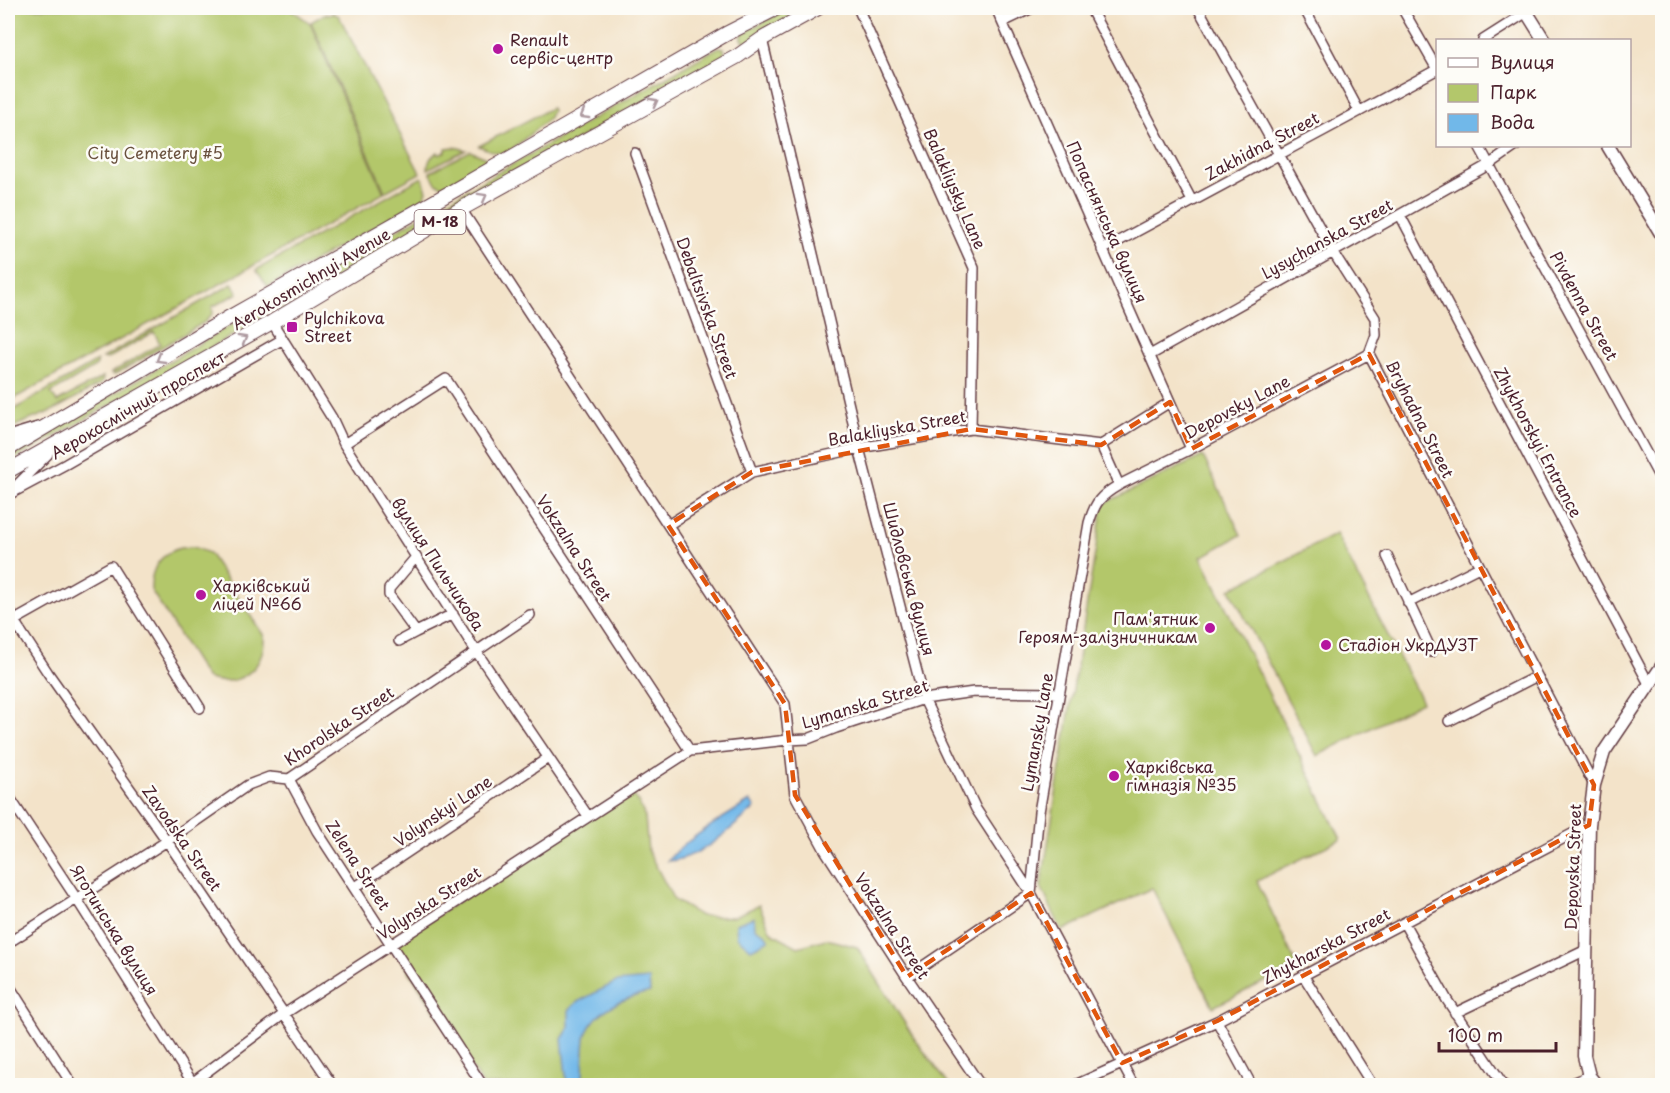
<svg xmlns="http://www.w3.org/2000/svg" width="1670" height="1093" viewBox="0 0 1670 1093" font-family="'Playpen Sans',sans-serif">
	<rect width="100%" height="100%" fill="#fdfcf7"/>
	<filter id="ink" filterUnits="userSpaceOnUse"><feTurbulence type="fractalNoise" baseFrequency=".0167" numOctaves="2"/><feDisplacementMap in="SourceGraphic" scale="12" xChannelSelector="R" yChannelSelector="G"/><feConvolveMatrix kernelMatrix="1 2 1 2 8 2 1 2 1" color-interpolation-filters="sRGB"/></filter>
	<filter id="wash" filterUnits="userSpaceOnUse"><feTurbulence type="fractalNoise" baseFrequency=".008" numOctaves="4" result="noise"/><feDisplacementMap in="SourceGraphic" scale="24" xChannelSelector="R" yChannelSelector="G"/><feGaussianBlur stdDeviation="1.35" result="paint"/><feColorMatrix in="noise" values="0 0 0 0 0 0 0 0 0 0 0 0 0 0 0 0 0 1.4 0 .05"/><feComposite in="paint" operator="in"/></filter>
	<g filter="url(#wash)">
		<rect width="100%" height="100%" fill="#f3e3c9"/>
		<path fill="#b3c76b" stroke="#7e734b" stroke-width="1.5" d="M8,8h281l21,15 74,170 -376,209z
			M788,8h22l-63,36 -5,-5v-5z
			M333,13l6,3 81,157 -35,19 -74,-170 12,-7z
			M719,47l5,1 1,7 -446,256 -5,-11z
			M551,108l1,3 -4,8 -38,32c-11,5 -21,-1 -31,-5z
			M455,147l11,3 -38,19c0,-8 2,-12 10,-17l1,3 7,-4v-3z
			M470,151l19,8v3l-44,25 -9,-4 -6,-11z
			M422,177l5,14 -4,9 -155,87 -12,-17z
			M232,284l6,9 -26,14 1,6 -8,9 -91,53 -3,-2 49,-29 -6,-12 -47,27 -4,-1z
			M260,308l5,9 -257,146v-7z
			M97,361v4l-2,2 -44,26 6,9 46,-25 -1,6 -48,27 -46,19v-16z
			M1203,456l38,79 -40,22 140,282 -84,42 40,85 -84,41 -61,-119 -90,43 -21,-44 62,-383z
			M1336,534l86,168 -105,54 -87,-167z
			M180,548l14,-1 15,6 55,83c1,34 -26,53 -58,42l-55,-88c-1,-21 9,-36 29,-42z
			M629,790l9,11 7,16 3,34 26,49 27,16 32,1 26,-12 12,27 27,15 28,-8 31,8 57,91 35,47h-466l-91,-140z"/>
		<path fill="#71b8e9" stroke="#5e6c8a" stroke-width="1.5" d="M750,801l5,7c-24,20 -55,52 -88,53 23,-25 55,-42 83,-60z
			M754,917l1,11 9,5 5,7 -18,9 -14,-12 -1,-13z
			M649,979l1,13c-25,6 -53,16 -64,42 -3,9 -2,40 -4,51h-15l-5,-46 7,-11v-18l8,-8 39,-20z"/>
	</g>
	<g filter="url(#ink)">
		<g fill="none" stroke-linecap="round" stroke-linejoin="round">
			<g stroke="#633c43" stroke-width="12">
				<path id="minor" d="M858,8l116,260 -3,161
					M996,8l195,441
					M1090,8l102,193
					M1198,8l135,244 42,66 1,17 -7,19 225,431
					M1304,8l55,103
					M1402,8l36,63
					M1003,22l29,-14
					M762,39l97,409 65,251 52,110 55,84 103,193
					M1483,40l44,-28
					M1479,146l183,336
					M635,153l117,319
					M461,209l324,495 10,91 30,55 82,127 74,109
					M1400,215l249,469
					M1102,250l336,-181
					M272,322l60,96 12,26 132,207 112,165
					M1150,355l340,-191 26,-18
					M8,436l30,-9
					M344,444l102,-65 244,372 98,-11 20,-1 28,-11 88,-29 50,-7 85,1
					M1119,485l72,-36 178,-95
					M13,489l35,-35
					M8,495l58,-31 217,-125
					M668,525l84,-53 107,-24 112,-19 130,16 69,-43
					M1387,556l45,96
					M416,557l-27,32v6l27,37 37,-18
					M1408,603l71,-36
					M8,606l6,15 34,52 119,168 166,245
					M8,624l103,-58 89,142
					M399,641l17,-9
					M1449,721l88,-45
					M289,779l28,52 166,255
					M8,795l68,103 116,184
					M354,888l194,-130
					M1404,923l43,77 57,86
					M8,943l159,-102 81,-56 21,-8 20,2 241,-164
					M1303,975l70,111
					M907,977l124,-84 8,-81 50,-289c6,-21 11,-27 30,-38l-18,-40
					M8,984l65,102
					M1455,1013l131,-63
					M1217,1021l35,65
					M188,1086l96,-72 406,-263
					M1073,1086l144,-65 372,-196
					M1564,1086l25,-10"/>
			</g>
			<g stroke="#633c43" stroke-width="15">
				<path id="secondary" d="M1524,8l20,32
					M1608,146l54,89
					M1597,1086l-8,-10 -5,-20 5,-231 5,-40 10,-33 58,-86"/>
			</g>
			<g stroke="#633c43" stroke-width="16">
				<path id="primary" d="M8,449l222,-132 223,-126 273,-157 51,-26
					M8,471l264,-149 189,-113 277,-153 24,-17 56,-31"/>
			</g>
			<use href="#minor" stroke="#fff" stroke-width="9"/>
			<use href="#secondary" stroke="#fff" stroke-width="12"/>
			<use href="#primary" stroke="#fff" stroke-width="14"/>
		</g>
		<defs><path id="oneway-chevron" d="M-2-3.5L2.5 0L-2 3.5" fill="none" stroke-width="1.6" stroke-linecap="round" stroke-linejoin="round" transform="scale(1.5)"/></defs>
		<g stroke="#ae9aa0">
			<use href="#oneway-chevron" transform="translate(654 102) rotate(-28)"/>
			<use href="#oneway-chevron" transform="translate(584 115) rotate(150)"/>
			<use href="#oneway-chevron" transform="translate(483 197) rotate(-29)"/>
			<use href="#oneway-chevron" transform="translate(243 339) rotate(-30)"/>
			<use href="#oneway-chevron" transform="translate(160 359) rotate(149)"/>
		</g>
	</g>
	<path fill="none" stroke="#e0560e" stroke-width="4.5" stroke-dasharray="12 8" stroke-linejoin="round" d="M1369,354l225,431 -5,40 -372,196 -95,42 -91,-170 -124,84 -112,-182 -10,-91 -117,-179 84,-53 219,-43 130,16 69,-43 21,47z"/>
	<g fill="#b5179e" stroke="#fdfcf7" stroke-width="2">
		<circle cx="498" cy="49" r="6"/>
		<rect x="286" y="321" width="12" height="12" rx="3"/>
		<circle cx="201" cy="595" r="6"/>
		<circle cx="1210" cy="628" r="6"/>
		<circle cx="1326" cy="645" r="6"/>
		<circle cx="1114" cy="776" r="6"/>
	</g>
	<g text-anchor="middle" stroke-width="5" stroke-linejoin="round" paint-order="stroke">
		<rect fill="#fdfcf7" stroke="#806168" stroke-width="1.5" x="414.5" y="210" width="51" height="24" rx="4.5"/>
		<g font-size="15" font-weight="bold" fill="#4a1f2b">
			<text x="440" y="227">М-18</text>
		</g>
		<g font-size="16" fill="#4a1f2b" stroke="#fdfcf7" text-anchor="start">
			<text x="510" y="46">Renault<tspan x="510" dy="18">сервіс-центр</tspan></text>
			<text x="304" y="324">Pylchikova<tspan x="304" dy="18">Street</tspan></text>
			<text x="213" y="592">Харківський<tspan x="213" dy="18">ліцей №66</tspan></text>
			<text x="1198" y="625" text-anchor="end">Пам'ятник<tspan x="1198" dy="18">Героям-залізничникам</tspan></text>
			<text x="1338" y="651">Стадіон УкрДУЗТ</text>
			<text x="1126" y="773">Харківська<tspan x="1126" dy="18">гімназія №35</tspan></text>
		</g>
		<g font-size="16" fill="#4a1f2b" stroke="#fdfcf7">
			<text transform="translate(1262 146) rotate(-28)" y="6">Zakhidna Street</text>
			<text transform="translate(955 189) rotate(66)" y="6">Balakliysky Lane</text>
			<text transform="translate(1107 222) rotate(66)" y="6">Попаснянська вулиця</text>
			<text transform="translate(1327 239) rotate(-29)" y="6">Lysychanska Street</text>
			<text transform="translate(311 279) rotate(-31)" y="6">Aerokosmichnyi Avenue</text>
			<text transform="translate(1584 306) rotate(61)" y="6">Pivdenna Street</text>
			<text transform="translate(707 308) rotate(70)" y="6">Debaltsivska Street</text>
			<text transform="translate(138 405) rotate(-30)" y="6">Аерокосмічний проспект</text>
			<text transform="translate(1237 407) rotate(-28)" y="6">Depovsky Lane</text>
			<text transform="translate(1420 419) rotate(63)" y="6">Bryhadna Street</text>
			<text transform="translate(897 428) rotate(-10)" y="6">Balakliyska Street</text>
			<text transform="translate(1538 442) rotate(62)" y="6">Zhykhorskyi Entrance</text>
			<text transform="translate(574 548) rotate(57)" y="6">Vokzalna Street</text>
			<text transform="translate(438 564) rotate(57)" y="6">вулиця Пильчикова</text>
			<text transform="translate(909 579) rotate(75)" y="6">Шидловська вулиця</text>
			<text transform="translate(865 704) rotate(-17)" y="6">Lymanska Street</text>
			<text transform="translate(339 726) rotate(-34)" y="6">Khorolska Street</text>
			<text transform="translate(1037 732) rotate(-80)" y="6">Lymansky Lane</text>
			<text transform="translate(443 811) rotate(-34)" y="6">Volynskyi Lane</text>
			<text transform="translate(182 838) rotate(55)" y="6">Zavodska Street</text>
			<text transform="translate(358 865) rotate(57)" y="6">Zelena Street</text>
			<text transform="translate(1573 867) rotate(-88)" y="6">Depovska Street</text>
			<text transform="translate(429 903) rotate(-33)" y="6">Volynska Street</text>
			<text transform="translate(892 926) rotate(57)" y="6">Vokzalna Street</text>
			<text transform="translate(114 930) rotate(58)" y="6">Яготинська вулиця</text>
			<text transform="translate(1326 946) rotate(-28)" y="6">Zhykharska Street</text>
		</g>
		<g font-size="16" fill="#6a513e" stroke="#fdfcf7">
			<text x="155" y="159">City Cemetery #5</text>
		</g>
	</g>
	<rect width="1670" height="1093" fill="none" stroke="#fdfcf7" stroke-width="30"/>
	<rect x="1436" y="39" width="195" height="108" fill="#fdfcf7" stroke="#b5a4a5" stroke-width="1.5"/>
	<rect x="1448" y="58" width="30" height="9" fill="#ffffff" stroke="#b5a4a5" stroke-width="1.5"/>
	<text x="1490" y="69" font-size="18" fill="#4a1f2b">Вулиця</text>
	<rect x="1448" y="84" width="30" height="18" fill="#b3c76b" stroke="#b5a4a5" stroke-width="1.5"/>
	<text x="1490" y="99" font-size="18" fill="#4a1f2b">Парк</text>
	<rect x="1448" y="114" width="30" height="18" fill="#71b8e9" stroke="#b5a4a5" stroke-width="1.5"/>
	<text x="1490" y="129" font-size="18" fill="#4a1f2b">Вода</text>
	<path d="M1439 1042v9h117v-9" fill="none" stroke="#4a1f2b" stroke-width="3"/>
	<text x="1448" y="1042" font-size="18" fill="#4a1f2b" stroke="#fdfcf7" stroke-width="4.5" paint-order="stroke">100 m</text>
</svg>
